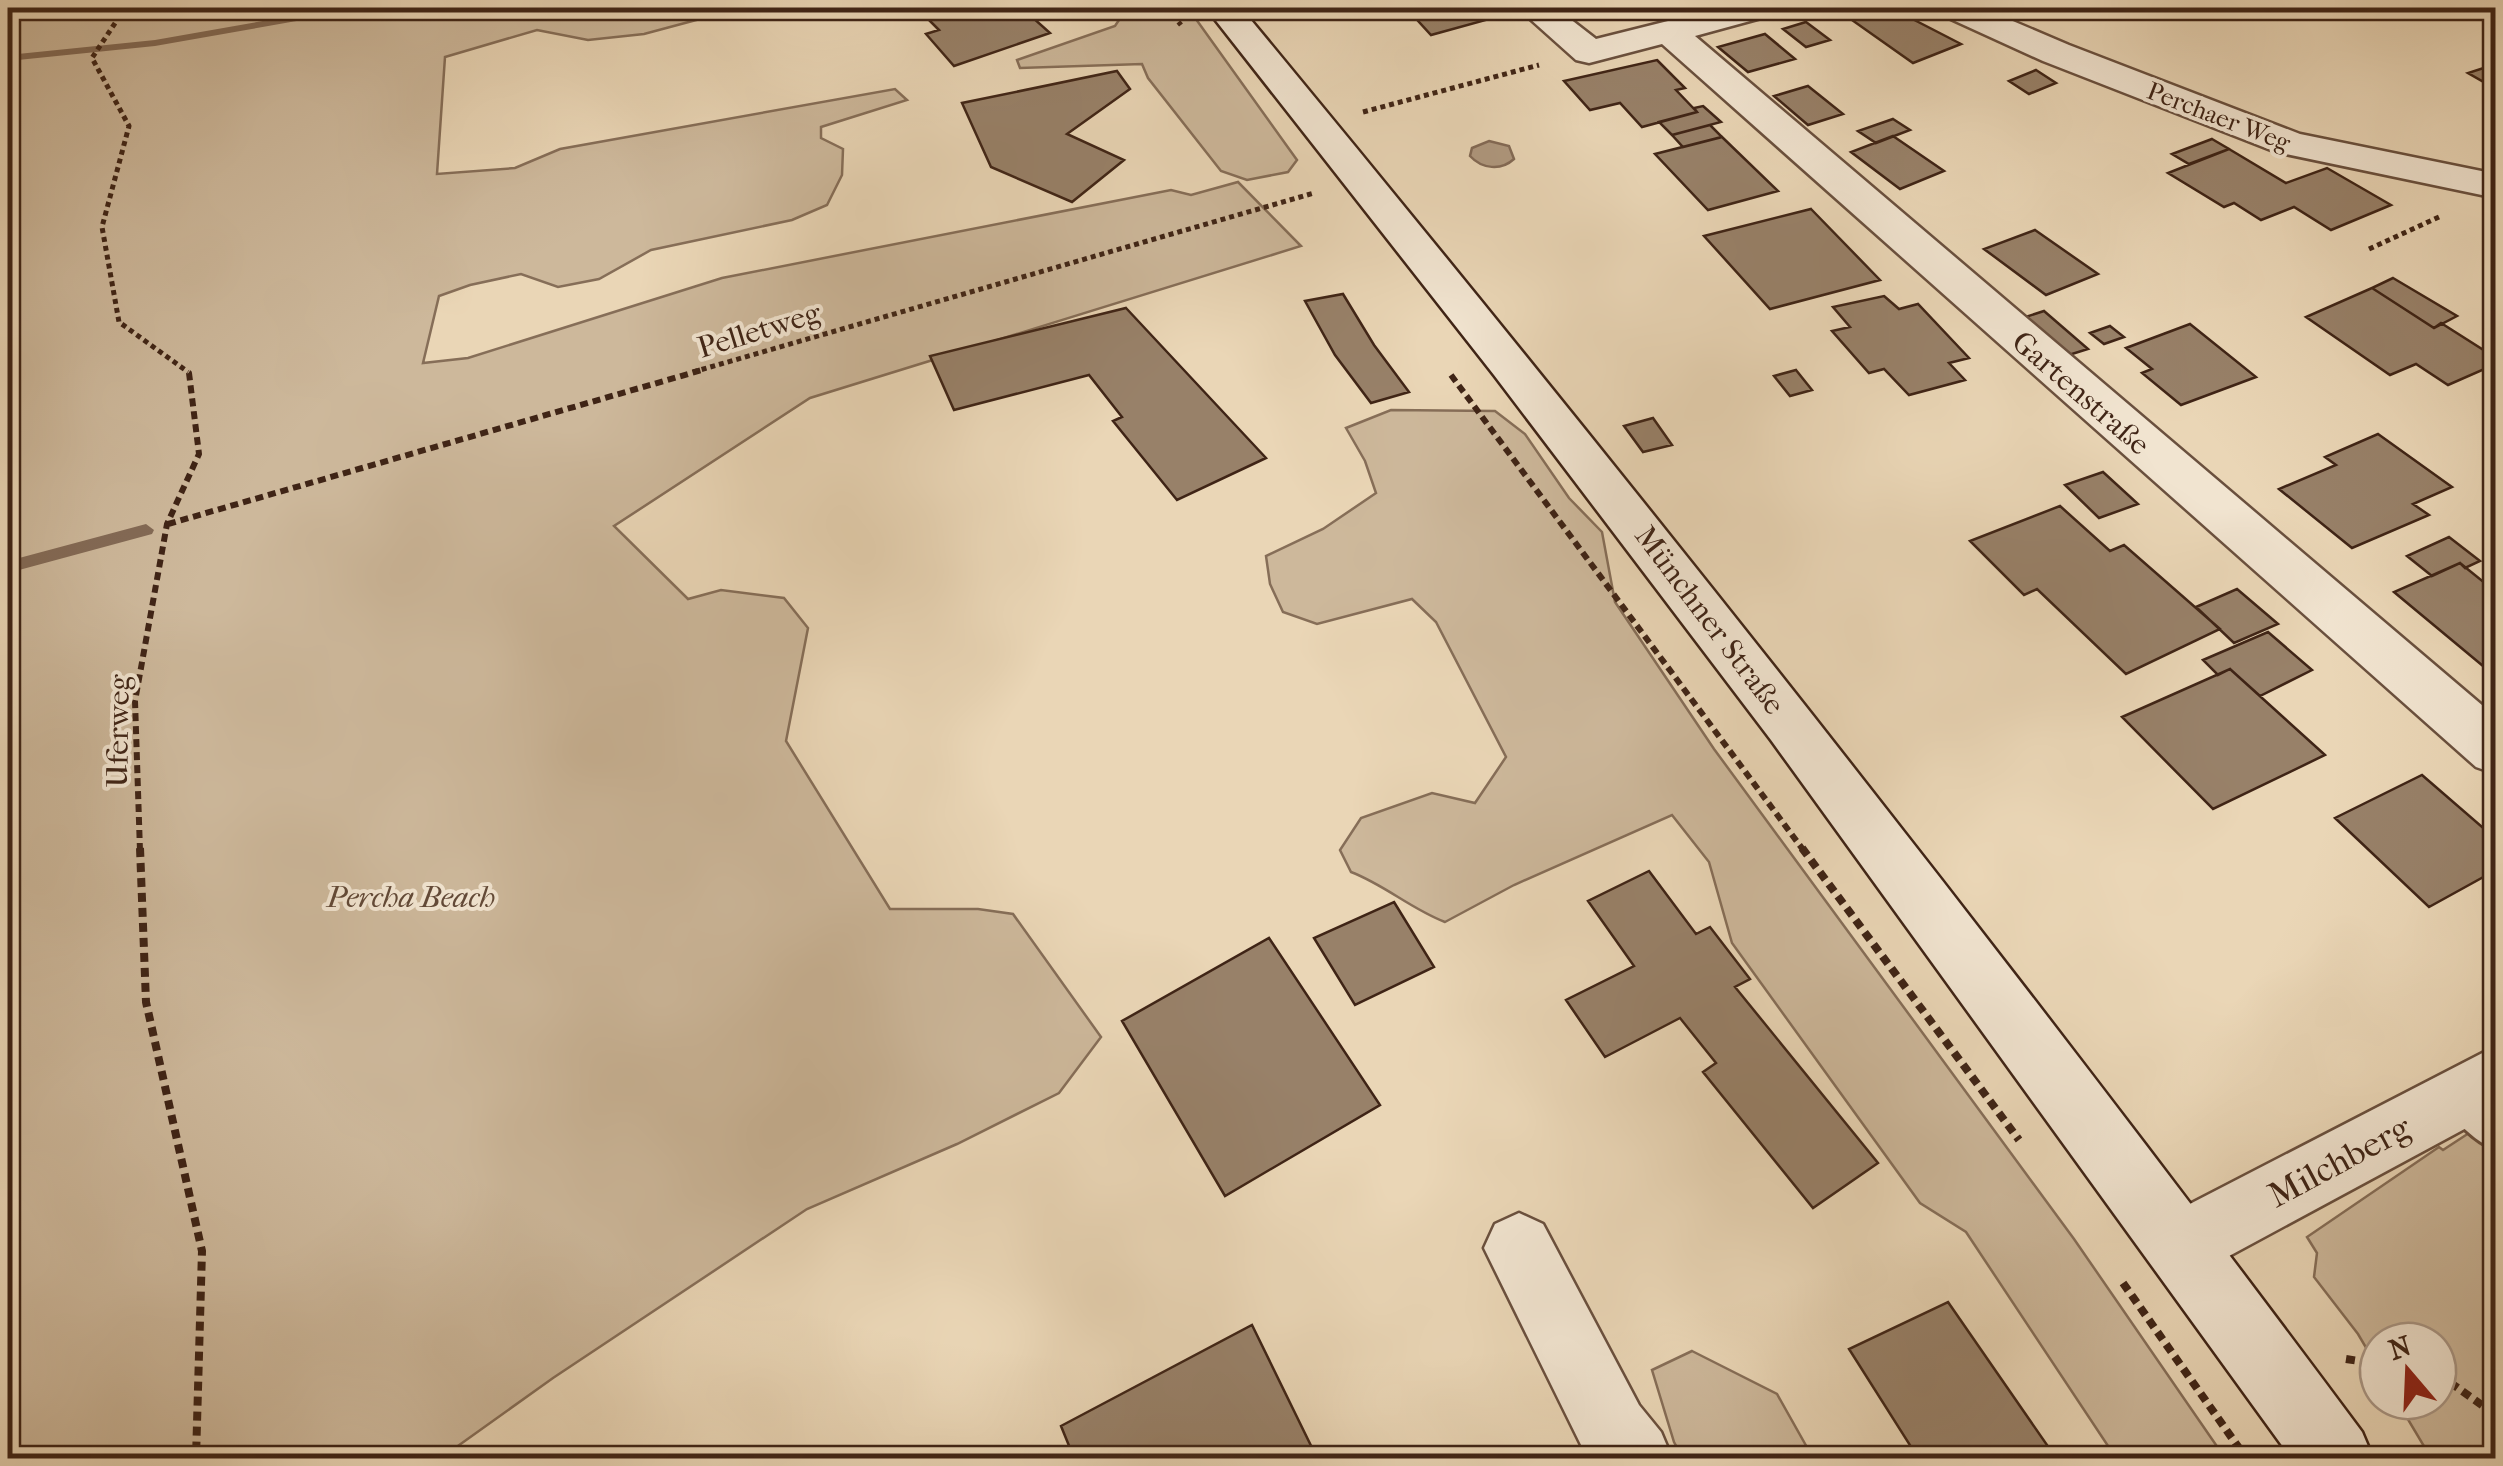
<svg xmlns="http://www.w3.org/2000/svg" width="2503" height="1466" viewBox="0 0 2503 1466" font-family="'IM FELL French Canon',serif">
	<rect width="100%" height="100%" fill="#ead6b6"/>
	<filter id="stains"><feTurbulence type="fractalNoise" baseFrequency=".002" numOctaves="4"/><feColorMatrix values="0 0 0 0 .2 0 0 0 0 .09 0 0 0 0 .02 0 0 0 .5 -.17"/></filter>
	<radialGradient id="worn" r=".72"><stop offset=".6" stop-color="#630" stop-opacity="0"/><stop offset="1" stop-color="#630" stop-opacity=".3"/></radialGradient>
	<path fill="#cdb89b" stroke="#866e58" stroke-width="2.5" d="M8,8h718l-15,8 -67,18 -56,6 -51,-10 -92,27 -8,117 78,-6 45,-19 335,-60 12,11 -86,27v11l22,11 -1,26 -15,30 -35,15 -141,30 -52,29 -41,8 -37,-13 -51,11 -31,11 -16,67 45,-5 254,-80 449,-88 20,5 47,-13 63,64 -491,152 -196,128 74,73 33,-9 63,8 24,30 -22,113 104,168h88l35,5 88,123 -42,56 -102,51 -150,65 -254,169 -112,80h-433z
		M1127,8h61l109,152 -9,12 -41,8 -26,-9 -73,-93 -6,-14 -122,4 -3,-8 98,-34z
		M1391,410l104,1 30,23 44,64 33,34 13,70 99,147 360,490 151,219h-109l-150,-226 -46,-29 -188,-260 -23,-81 -37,-47 -158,70 -69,37c-34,-13 -60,-37 -94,-50l-11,-22 21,-32 71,-25 43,10 31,-46 -70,-135 -24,-23 -95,25 -34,-12 -13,-28 -4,-28 57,-27 53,-36 -11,-32 -19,-33z
		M2495,1116v342h-64l-34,-57h41v-60h-60v27l-20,-34 -44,-57 3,-24 -10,-16 132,-90 4,3z
		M1692,1351l85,43 36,64h-130l-9,-16 -22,-72z"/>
	<path fill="#b09980" stroke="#836a56" stroke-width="2.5" d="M1489,141l20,5 5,13c-13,12 -32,10 -44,-3l2,-8z"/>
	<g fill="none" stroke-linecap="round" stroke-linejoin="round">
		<path fill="#836a56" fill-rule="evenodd" d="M337,8h22l-6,3 -198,35 -147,15v-6l147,-15z
			M146,524l8,6 -2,4 -144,39v-12z"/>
	</g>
	<path fill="#988169" stroke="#3f2416" stroke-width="2.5" d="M917,8h78l3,3 24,-3 28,25 -96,33 -28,-32 13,-4z
		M1091,8h31l4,5 -28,6z
		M1369,8h113l11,10 -62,17 -23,-25 -30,8z
		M1857,8h34l70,36 -48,19 -71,-50z
		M1806,22l24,18 -24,7 -23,-18z
		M1765,34l30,25 -47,13 -30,-25z
		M1657,60l28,28 -9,2 21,22 -55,15 -22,-24 -30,7 -26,-29z
		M2496,64v25l-28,-16z
		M2036,70l20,13 -27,11 -20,-13z
		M1117,71l13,18 -63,45 57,26 -52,42 -81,-35 -29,-64z
		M1808,86l35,28 -35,11 -34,-29z
		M1703,106l18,16 -49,13 -13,-13 38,-10 -3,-4z
		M1893,119l17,11 -34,13 -18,-12z
		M1710,125l12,12 -39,10 -11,-12z
		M1893,136l51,35 -44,18 -49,-37z
		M1722,137l56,54 -70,19 -53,-56z
		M2212,139l17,10 -40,15 -17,-10z
		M2229,149l57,34 41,-15 64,37 -60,25 -37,-23 -33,13 -27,-17 -10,4 -56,-34z
		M1811,209l69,71 -110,29 -66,-73z
		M2035,230l63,44 -52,21 -62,-46z
		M2393,278l64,38 -23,12 -62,-40z
		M2372,288l62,40 7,-5 55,35v6l-48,21 -32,-21 -26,11 -84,-58z
		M1343,294l31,51 35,47 -38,11 -36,-48 -30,-54z
		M1884,296l15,13 19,-5 51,54 -20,5 16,17 -56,15 -25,-26 -15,4 -37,-42 18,-4 -17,-20z
		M1126,308l140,150 -89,42 -64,-79 9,-4 -33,-42 -135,35 -24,-54z
		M2044,311l44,38 -29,9 -43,-38z
		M2190,324l66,53 -75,28 -39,-32 10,-4 -26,-21z
		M2110,326l14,11 -20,7 -14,-11z
		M1796,370l16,20 -22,6 -16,-20z
		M1653,418l19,27 -29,7 -19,-26z
		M2378,434l74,53 -39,17 16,11 -77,33 -73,-59 57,-24 -11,-8z
		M2103,472l35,32 -39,14 -34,-33z
		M2060,506l50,45 14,-6 96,84 -94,45 -89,-85 -13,6 -54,-54z
		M2449,537l31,24 -15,7 -5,-5 -28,13 -25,-20z
		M2460,563l36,29v68l-13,6 -89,-74z
		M2237,589l41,35 -44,19 -38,-36z
		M2268,632l44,38 -52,26 -30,-27 -12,6 -15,-15z
		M2230,669l95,86 -112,54 -91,-92z
		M2422,775l74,64v31l-67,37 -94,-89z
		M1649,871l47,63 14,-7 40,52 -15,8 143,176 -65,45 -110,-136 13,-9 -36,-45 -75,39 -39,-57 68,-34 -46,-65z
		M1394,902l40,65 -79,38 -41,-67z
		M1269,938l111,167 -155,91 -103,-175z
		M1948,1302l108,156h-149l8,-5 -66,-104z
		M1252,1325l65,133h-243l-13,-32z"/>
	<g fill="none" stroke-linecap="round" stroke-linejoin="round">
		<g stroke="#6a503e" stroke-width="6">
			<path id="lane" d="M2461,1078l14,6 21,20v46c-22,-9 -45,-31 -54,-53l5,-13z"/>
		</g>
		<g stroke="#6a503e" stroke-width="5">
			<path id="street" d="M1518,8h38l40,31 124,-31h57l-5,7 -77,21 801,681v57l-20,-7 -814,-723 -73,19 -13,-3z
				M1936,8h46l87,37 231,89 196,40v24l-220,-46 -233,-91 -101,-46z
				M2496,1046v66l-291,157 -24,10 -24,-10 -10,-24 10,-24z
				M1519,1213l24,11 96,181 22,27 11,26 -85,-1 -103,-209 11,-24z"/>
		</g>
		<g stroke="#3f2416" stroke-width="5">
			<path id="secondary" d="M1206,8h35c385,465 760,939 1121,1424l11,26h-82l-520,-718 -277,-365z"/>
		</g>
		<path stroke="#3f2416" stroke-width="5" stroke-dasharray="5 4" stroke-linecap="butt" d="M125,8l-33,50 37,68 -27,101 17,95 69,50
			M1167,8l14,17
			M1363,112l176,-47
			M2369,249l72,-33
			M693,372l621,-179"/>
		<path stroke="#3f2416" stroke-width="6" stroke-dasharray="8 5" stroke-linecap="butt" d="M1451,375l353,476
			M168,524l534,-154
			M140,851l-5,-150 32,-177 32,-70 -10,-81 -4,-3"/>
		<path stroke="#3f2416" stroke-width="8" stroke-dasharray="9 6" stroke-linecap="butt" d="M140,848l6,154 56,249 -6,207
			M1802,848l217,292
			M2123,1283l123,175
			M2346,1359l32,5
			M2438,1374l58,41"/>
		<use href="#lane" fill="#f1e4d0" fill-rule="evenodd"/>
		<use href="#street" fill="#f1e4d0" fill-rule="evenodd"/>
		<use href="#secondary" fill="#f1e4d0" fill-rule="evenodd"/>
	</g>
	<g text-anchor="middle" stroke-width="8" stroke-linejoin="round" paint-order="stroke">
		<g font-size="25" fill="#3f2416" stroke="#f1e4d0">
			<text transform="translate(2219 116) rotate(21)" y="9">Perchaer Weg</text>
		</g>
		<g font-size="30" fill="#3f2416" stroke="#f1e4d0">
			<text transform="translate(759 330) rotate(-17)" y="10">Pelletweg</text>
			<text transform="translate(2081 393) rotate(41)" y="10">Gartenstraße</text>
			<text transform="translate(1710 620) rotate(53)" y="10">Münchner Straße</text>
			<text transform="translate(118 731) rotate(-89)" y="10">Uferweg</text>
		</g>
		<g font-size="30" font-style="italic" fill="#624937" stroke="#f1e4d0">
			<text x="411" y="907">Percha Beach</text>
		</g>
		<g font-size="35" fill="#3f2416" stroke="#f1e4d0">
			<text transform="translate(2339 1161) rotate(-28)" y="12">Milchberg</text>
		</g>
	</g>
	<rect width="2503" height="1466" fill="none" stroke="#ead6b6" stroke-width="40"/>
	<rect x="10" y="10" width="2483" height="1446" fill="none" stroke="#3f2416" stroke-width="5"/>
	<rect x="20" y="20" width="2463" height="1426" fill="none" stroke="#3f2416" stroke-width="2.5"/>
	<g transform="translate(2408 1371) rotate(341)"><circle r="48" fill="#f1e4d0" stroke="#aa9786" stroke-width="2.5"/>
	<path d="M0-8L18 38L0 25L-18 38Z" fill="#8f2418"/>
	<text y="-15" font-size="28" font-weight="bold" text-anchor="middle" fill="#3f2416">N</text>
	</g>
	<rect width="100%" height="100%" filter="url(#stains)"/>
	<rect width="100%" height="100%" fill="url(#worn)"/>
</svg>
